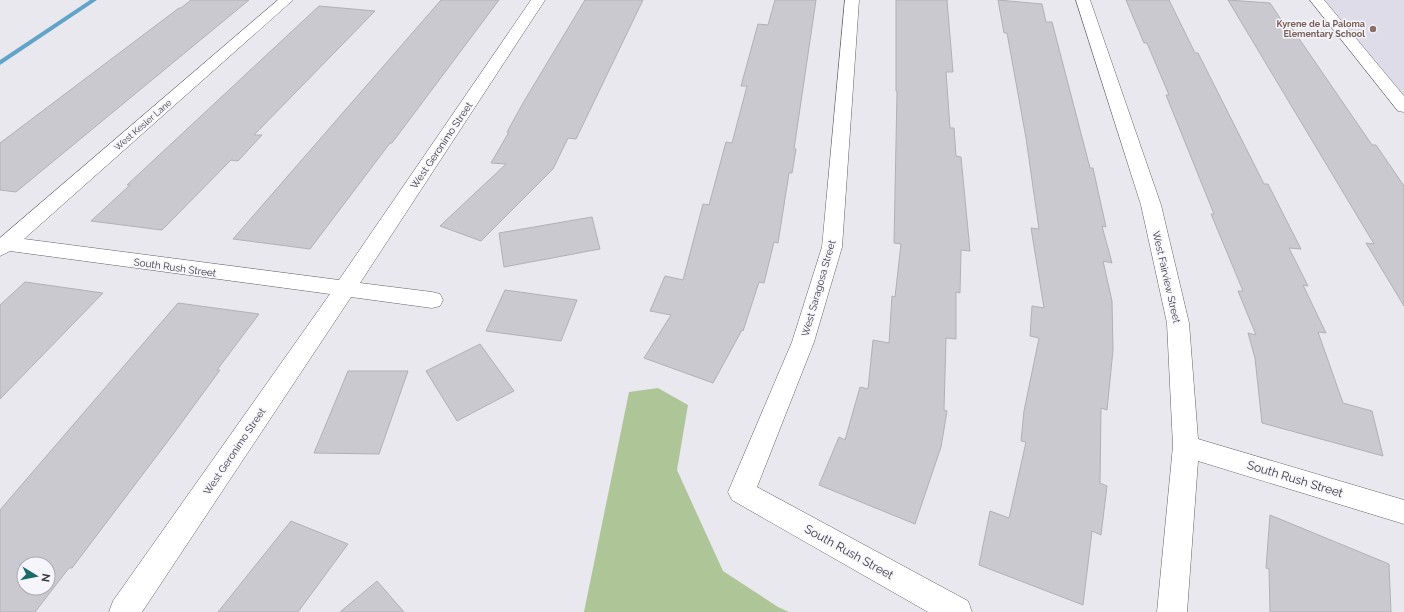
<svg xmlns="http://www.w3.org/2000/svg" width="1404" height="612" viewBox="0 0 1404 612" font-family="Raleway,sans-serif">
	<rect width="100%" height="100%" fill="#e9e8ef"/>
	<path fill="#dedce9" d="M1317,0h87v107z"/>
	<path fill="#aec697" d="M658,388l30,17 -11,65 46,101 55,36 11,5h-205l45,-220z"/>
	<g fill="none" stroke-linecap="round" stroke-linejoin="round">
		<path fill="#60a5c9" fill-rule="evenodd" d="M90,0h7l-97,65v-5z"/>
	</g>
	<path fill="#cac9d0" stroke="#b1b0b7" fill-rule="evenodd" d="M191,0h58l-233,192 -16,-2v-47l179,-135h2z
		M441,0h58l-107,143h-2l-80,106 -77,-10z
		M585,0h58l-67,139 -8,-1 -15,31 -72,72 -41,-15 66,-62 -15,-1 18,-31h-2l16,-29z
		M775,0h41l-22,149h2l-4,24h-3l-11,70 -4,-1 -10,41 -5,-1 -16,49 -1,-1 -29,53 -69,-25 27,-43 -21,-4 15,-35 18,4 20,-76 6,1 17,-63 6,1 15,-57h-6l17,-62 10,1z
		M896,0h51l6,72h-7l4,56h4l2,28 5,1 9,94 -9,-1 -1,43 -4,-1v47l-10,-1 -2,72 3,1 -6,36 -26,77 -96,-39 20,-48 6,3 15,-53 8,2 5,-49 16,3 3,-47 3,1 6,-53 -7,-1 3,-151 -1,-1z
		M998,0l44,4 4,18h6l38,146h3l13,59 -4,-1 10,37 -9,-2 9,40 1,49 -6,60 -6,-2 -1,75 7,3 -6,49 -9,-4 -9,74 -104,-40 11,-54 19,7 17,-76 -5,-1 3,-30 15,-73 -9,-2 2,-30 12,2 -13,-80 8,1 -13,-91 -19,-105h-3z
		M1126,0h43l26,53h3l66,131h4l33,65 -12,-1 19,38 -5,-1 23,48 -8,-1 25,71 29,8 11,45 -121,-33 -7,-65 -7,-25 8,2 -18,-44h5l-32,-77h3l-48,-119h3l-22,-52h-3z
		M1228,0l42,3 14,21h5l83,121h4l28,41v120l-38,-63 8,1z
		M319,6l56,5 -121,124h8l-24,26 -7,-1 -69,70 -71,-9 39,-36h-3z
		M592,217l8,32 -96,18 -5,-34z
		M25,282l78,11 -103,106v-94z
		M505,290l72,10 -16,41 -75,-10z
		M178,303l81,11 -42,56h3l-49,67 -99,131h-3l-34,44h-35v-102zM24,564h24v24h-24z
		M480,344l34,47 -57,30 -31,-50z
		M348,371h60l-29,83 -65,-1z
		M1270,515l119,49 2,48h-121l-1,-43 -3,-1z
		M291,521l57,23 -50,68h-80z
		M377,581l27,31h-64z"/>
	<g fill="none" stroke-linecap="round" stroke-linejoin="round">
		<g stroke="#636268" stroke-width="1">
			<path id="street" d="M278,0h15l-269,239 315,41 192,-280h14l-185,283 72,9 8,2 3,6 -3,6 -8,2 -81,-11 -209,315h-33l4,-11 217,-307 -320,-43 -10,5v-18z
				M845,0h14l-17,247 -28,95 -57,145 211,114 4,11h-44l-196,-112 -4,-8 64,-150 30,-95z
				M1076,0h14l71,205 28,118 9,116 206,61v24l-206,-63 -11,151h-30l16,-166 -6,-123 -26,-118z"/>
		</g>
		<g stroke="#636268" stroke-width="1">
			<path id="secondary" d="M1310,0h14l80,96v16l-6,-1z"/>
		</g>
		<use href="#street" fill="#fff" fill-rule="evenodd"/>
		<use href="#secondary" fill="#fff" fill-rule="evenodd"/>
	</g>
	<circle fill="#8d6e63" stroke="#f6f5fc" stroke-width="1.5" cx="1373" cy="29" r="4"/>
	<g text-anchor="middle" stroke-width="3" stroke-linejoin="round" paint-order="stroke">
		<g font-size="9" font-weight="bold" fill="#785e54" stroke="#f6f5fc" text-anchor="end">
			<text x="1365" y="27">Kyrene de la Paloma<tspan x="1365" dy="10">Elementary School</tspan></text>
		</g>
		<g font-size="9" fill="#3a3a3d" stroke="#f6f5fc">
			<text transform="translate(143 125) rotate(-41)" y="3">West Kesler Lane</text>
		</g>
		<g font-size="10" fill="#3a3a3d" stroke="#f6f5fc">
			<text transform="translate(441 145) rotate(-56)" y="4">West Geronimo Street</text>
			<text transform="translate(175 267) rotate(8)" y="4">South Rush Street</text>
			<text transform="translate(1167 277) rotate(77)" y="4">West Fairview Street</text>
			<text transform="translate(818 288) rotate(-74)" y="4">West Saragosa Street</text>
			<text transform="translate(234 451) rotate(-56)" y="4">West Geronimo Street</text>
		</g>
		<g font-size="12" fill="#3a3a3d" stroke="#f6f5fc">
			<text transform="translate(1295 479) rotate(17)" y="4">South Rush Street</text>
			<text transform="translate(849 552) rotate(29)" y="4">South Rush Street</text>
		</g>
	</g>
	<g transform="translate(36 576) rotate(100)"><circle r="19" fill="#f6f5fc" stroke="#abaab0"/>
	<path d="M0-3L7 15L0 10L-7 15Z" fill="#1c6969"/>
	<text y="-6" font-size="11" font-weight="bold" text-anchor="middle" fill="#3a3a3d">N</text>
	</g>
</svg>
